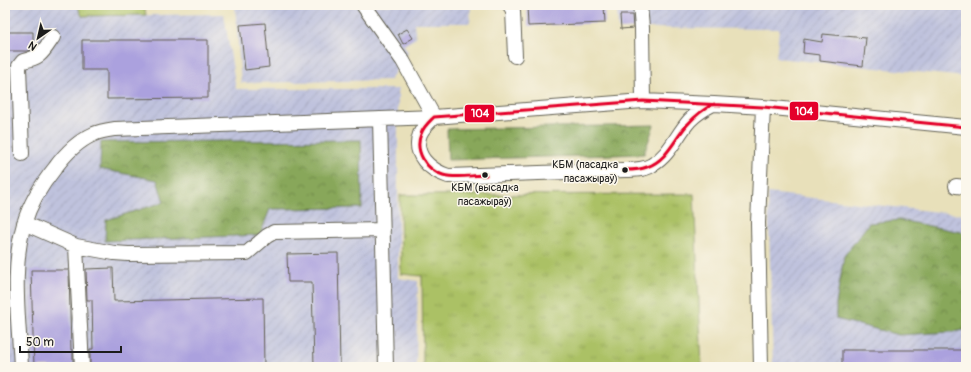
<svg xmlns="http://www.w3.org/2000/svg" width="971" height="372" viewBox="0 0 971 372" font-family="Pangolin,sans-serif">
	<defs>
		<pattern id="industrial-furrows" width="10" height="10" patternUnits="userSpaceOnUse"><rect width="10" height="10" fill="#bfc2dd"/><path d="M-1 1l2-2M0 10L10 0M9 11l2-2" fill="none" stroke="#a4a6bd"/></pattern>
		<pattern id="grass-tufts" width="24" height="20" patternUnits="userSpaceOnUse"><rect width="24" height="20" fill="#abc165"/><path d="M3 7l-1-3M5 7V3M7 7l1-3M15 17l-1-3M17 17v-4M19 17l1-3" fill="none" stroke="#93a557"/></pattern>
		<pattern id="forest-crowns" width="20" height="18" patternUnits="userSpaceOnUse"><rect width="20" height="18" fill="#88a75a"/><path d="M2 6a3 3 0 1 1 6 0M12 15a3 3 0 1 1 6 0" fill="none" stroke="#6e874a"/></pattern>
	</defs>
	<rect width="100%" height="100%" fill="#fbf7ec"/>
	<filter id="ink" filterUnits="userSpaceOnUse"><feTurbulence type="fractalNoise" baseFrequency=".025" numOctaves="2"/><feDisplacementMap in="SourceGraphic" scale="8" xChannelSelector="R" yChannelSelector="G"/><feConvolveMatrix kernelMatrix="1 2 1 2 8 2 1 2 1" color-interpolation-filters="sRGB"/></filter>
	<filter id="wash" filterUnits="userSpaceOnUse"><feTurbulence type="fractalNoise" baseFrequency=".012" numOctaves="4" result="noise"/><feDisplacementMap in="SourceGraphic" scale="16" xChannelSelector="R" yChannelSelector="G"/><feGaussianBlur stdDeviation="0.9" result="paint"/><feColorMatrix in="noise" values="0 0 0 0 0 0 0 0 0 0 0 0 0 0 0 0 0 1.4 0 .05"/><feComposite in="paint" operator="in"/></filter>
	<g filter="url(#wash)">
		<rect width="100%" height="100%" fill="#e8e0ba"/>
		<path fill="url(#industrial-furrows)" d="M5,5h72l5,11 142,-2 12,75h162v189l20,3 -2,86h-411z
			M214,5h257l-1,18h-56l2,15 -12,7 4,7 -18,28 -149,3 -6,-78z
			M617,5h349v72l-190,-19 3,-29 -137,-1 -24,1z
			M768,193l198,22v152h-193z"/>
		<path fill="url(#grass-tufts)" stroke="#646e40" d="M77,5h67l2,10 -64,1z
			M694,194l8,173h-279l-1,-91 -21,-2 -1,-79z"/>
		<path fill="url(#forest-crowns)" stroke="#52623b" d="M654,125l-10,29 -196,6 -1,-31z
			M361,140l1,68 -92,1 -10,26 -155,6 1,-21 58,-18 -7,-22 -57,-11 1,-27z
			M899,220l67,13v97l-16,2 -51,3 -63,-16v-15l8,-48 25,-33z"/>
		<g id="blocks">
			<path fill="#aba1de" d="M527,5h77l1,18 -77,3z
				M620,15h12l1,13 -12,1z
				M265,23l4,44 -24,3 -5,-45z
				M407,29l6,9 -10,6 -5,-10z
				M5,32h28v17l-5,2h-23z
				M823,34l43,4 -3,28 -43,-5v-6l-17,-2 1,-14 18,3z
				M82,40h126v58l-101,1v-29h-25z
				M338,253l2,114h-26l-2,-85h-24l-1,-28z
				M113,268l1,33 149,-3 1,69h-174v-18h3l-1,-49h-5l-1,-31z
				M31,270h38l2,80h2v17h-39z
				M842,350h124v17h-124z"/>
		</g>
	</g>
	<g filter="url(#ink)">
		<use href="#blocks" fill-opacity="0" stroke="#636153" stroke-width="1"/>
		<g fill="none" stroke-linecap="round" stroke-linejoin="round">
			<g stroke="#636153" stroke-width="16">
				<path id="minor" d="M363,5l40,56 31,56
					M509,5l4,6 2,45
					M640,5l2,23 1,73
					M434,117c-5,5 -11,10 -14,17 -8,21 10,36 28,42l177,-6c9,0 19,0 27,-5 18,-10 25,-31 38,-45 7,-7 15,-12 23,-16
					M380,119l6,248
					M22,154l-3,-88 4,-5c19,-4 19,-8 30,-24
					M956,186l10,1
					M24,223l52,23 38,7 14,1 119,-1 20,-17 7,-4 109,-2
					M76,246l6,121
					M21,367c-2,-47 -10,-98 3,-143 6,-21 18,-40 31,-56 10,-14 23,-27 39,-34 6,-3 14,-4 21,-5l319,-12 209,-16 71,3 49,3 203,20
					M761,367l-3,-144 5,-116"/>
			</g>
			<use href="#minor" stroke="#fff" stroke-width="14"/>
			<g stroke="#fbf7ec" stroke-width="6">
				<path id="bus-1" d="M625,170c7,0 15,0 22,-3 20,-7 27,-27 40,-42 8,-9 16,-16 27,-21
					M486,175c-14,0 -29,4 -43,0 -17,-5 -29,-24 -22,-41 2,-7 8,-12 13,-17l209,-16 120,6 203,20"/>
			</g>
			<use href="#bus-1" stroke="#e4002b" stroke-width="3"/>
		</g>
	</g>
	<g fill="#1c1c1c" stroke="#fbf7ec" stroke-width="1.5">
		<circle cx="625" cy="170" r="3.5"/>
		<circle cx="485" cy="175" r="3.5"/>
	</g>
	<g text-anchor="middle" stroke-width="3" stroke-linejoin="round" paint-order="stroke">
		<g font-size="11" fill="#1c1c1c" stroke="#fbf7ec" text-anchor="end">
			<text x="618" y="168">КБМ (пасадка<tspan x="618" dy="14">пасажыраў)</tspan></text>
			<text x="485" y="191" text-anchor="middle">КБМ (высадка<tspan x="485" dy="14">пасажыраў)</tspan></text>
		</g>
	</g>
	<g stroke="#fbf7ec" stroke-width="1.5">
		<rect x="789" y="101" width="30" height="20" rx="4" fill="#e4002b"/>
		<rect x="464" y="104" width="31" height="19" rx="4" fill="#e4002b"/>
	</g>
	<g font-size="11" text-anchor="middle" font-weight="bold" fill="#fff">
		<text x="804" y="115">104</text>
		<text x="480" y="117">104</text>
	</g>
	<rect width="971" height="372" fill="none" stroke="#fbf7ec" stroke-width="20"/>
	<g transform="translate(38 38) rotate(214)" stroke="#fbf7ec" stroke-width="3" paint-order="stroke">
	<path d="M0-3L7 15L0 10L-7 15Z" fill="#1c1c1c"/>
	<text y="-6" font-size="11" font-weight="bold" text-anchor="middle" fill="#1c1c1c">N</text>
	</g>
	<path d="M20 346v6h101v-6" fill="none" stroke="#1c1c1c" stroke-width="2"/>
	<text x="26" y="346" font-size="12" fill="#1c1c1c" stroke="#fbf7ec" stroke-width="3" paint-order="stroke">50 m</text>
</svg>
